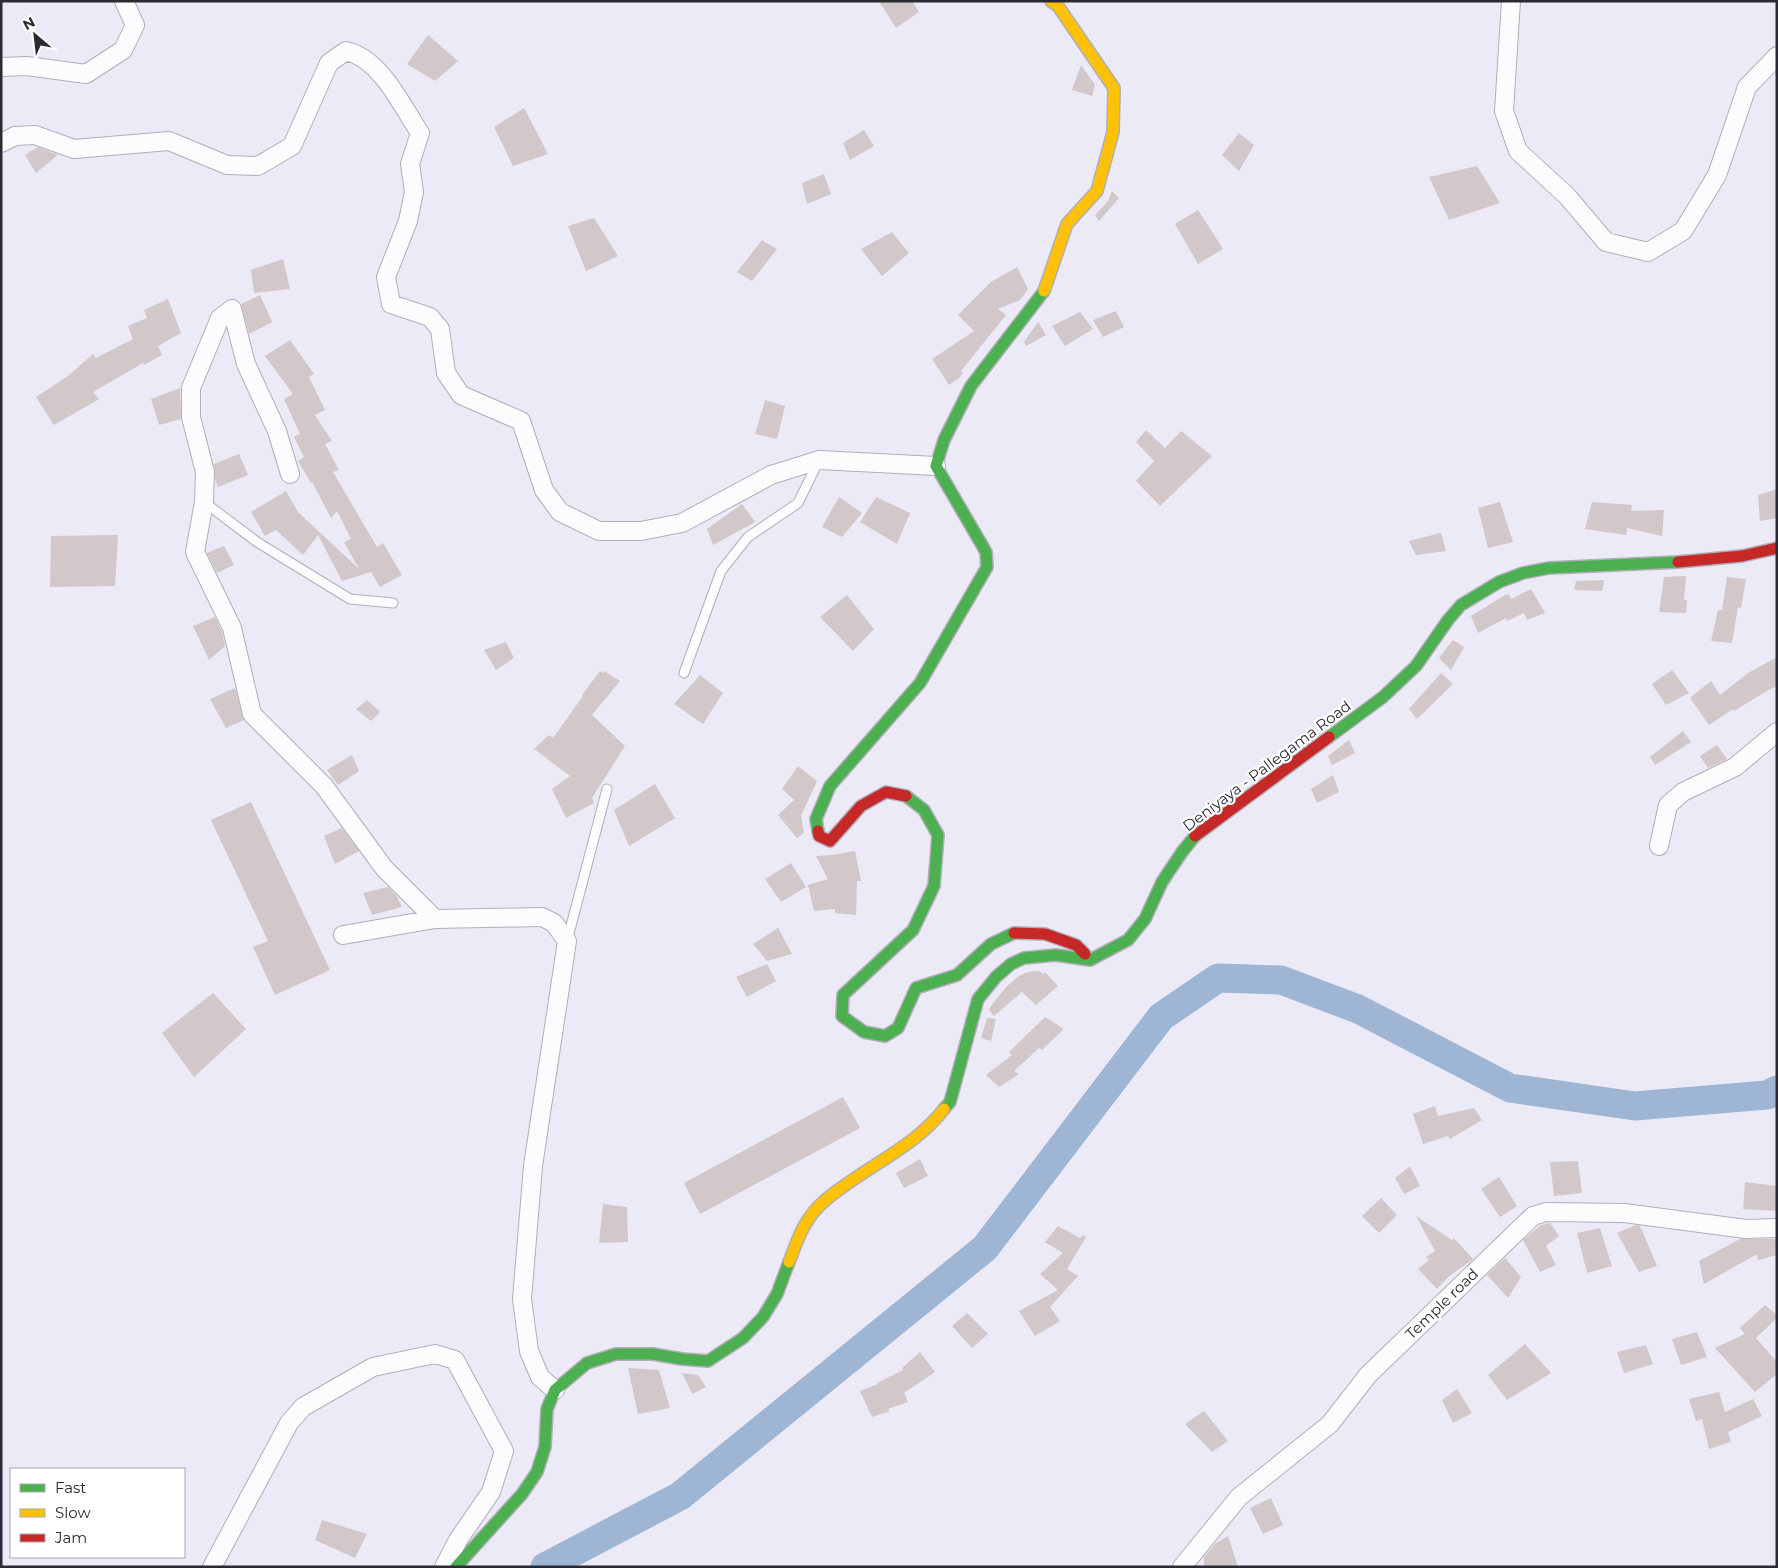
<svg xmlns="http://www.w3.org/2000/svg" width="1778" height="1568" viewBox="0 0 1778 1568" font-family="Montserrat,sans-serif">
	<rect width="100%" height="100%" fill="#ebeaf6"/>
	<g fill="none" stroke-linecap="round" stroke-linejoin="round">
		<path stroke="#9eb5d3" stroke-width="29" d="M545,1567l135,-71 305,-248 176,-231 57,-39 63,2 77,29 152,79 125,18 132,-11 10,-5"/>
	</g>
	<path fill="#d2c7c9" d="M879,1h33l7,11 -23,16z
		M428,35l30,26 -23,20 -28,-17z
		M1081,65l14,20 -3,11 -20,-6z
		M524,108l24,46 -35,12 -19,-39z
		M864,130l10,16 -24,14 -7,-17z
		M1239,133l15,12 -15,26 -17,-16z
		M38,147l20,8 -22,18 -11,-18z
		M1477,166l23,37 -51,17 -20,-43z
		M824,174l7,20 -24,10 -5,-21z
		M1112,191l7,7 -20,23 -4,-6 13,-14z
		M1198,210l25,39 -25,15 -23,-40z
		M594,218l24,38 -32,15 -18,-45z
		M892,232l17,21 -27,23 -21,-27z
		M762,240l15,9 -25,32 -15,-9z
		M283,259l7,30 -36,4 -3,-23z
		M1017,267l11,22 -8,11 -22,9 8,6 -45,56 2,2 -5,6 -9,6 -17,-26 42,-28 -16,-16 33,-33z
		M260,295l12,27 -23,12 -8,-30z
		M168,299l13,34 -23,13 4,9 -18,10 -1,-2 -50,29 6,7 -45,26 -18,-28 32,-21 25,-22 3,4 37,-19 -5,-13 19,-8 -3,-8z
		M1116,311l8,16 -21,10 -10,-17z
		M1080,312l13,17 -28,17 -13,-20z
		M1038,322l8,13 -20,11 -2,-4z
		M290,340l24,34 -5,3 16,33 -10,5 17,26 -7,3 14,26 -6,2 44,75 6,-4 19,32 -22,12 -9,-15 -29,9 -24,-46 -15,20 -27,-25 -11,6 -14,-24 35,-21 12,21 61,57 -15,-27 7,-3 -14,-28 -6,7 -19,-36 -1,1 -13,-22 6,-4 -10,-20 6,-3 -16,-35 9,-5 -28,-38z
		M180,388l1,31 -22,6 -8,-26z
		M765,400l20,6 -8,33 -22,-5z
		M1146,430l19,18 16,-17 31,25 -52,50 -24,-25 18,-20 -18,-19z
		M239,454l9,21 -30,12 -3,-8 -1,-15z
		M1777,489v29l-17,3 -2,-26z
		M839,497l23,16 -20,24 -20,-10z
		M876,497l34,16 -13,31 -37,-22z
		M1500,502l13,40 -25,6 -10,-40z
		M1592,502l40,3 -1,6 33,-1 -2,26 -35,-8 -1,7 -41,-6z
		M742,504l13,18 -42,23 -6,-16z
		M1441,533l5,18 -30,4 -7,-14z
		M118,535l-3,51 -65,1 1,-51z
		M224,546l10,19 -17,8 -10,-20z
		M1686,576l-2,24h3l-1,13 -27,-1 5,-35z
		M1727,577l19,2 -5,29 -3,-1 -6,36 -21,-2 7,-31h4z
		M1604,580l-2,11 -28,-1 2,-9z
		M1531,589l14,24 -18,7 -3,-7 -17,8 -1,-3 -28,15 -7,-17 34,-21 4,-1 2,5z
		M847,595l27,34 -21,22 -33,-34z
		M215,617l7,15 3,14 -16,14 -16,-34z
		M1453,640l11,7 -13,23 -12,-12z
		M506,642l8,16 -18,12 -12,-20z
		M1777,657v29l-12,6 -31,19 -1,-2 -24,16 -19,-27 21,-17 9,14 28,-22z
		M1672,670l17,23 -23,12 -14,-21z
		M600,671l3,2 1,-2 16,10 -28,34 33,31 -33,52 2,5 -28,15 -14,-29 18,-13 -36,-27 15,-14 4,3 30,-42 -1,-1z
		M1441,673l12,11 -36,35 -8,-10z
		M700,675l23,18 -20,31 -29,-20z
		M235,688l9,32 -18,8 -16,-29z
		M367,700l13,12 -9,9 -15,-12z
		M1683,731l8,11 -36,23 -5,-8z
		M1349,740l6,13 -23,12 -4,-9z
		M1717,745l10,14 -19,9 -8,-12z
		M352,755l7,16 -21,14 -11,-15z
		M798,766l19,15 -16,35 3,17 -7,5 -19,-23 16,-15 -12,-11z
		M1333,775l6,17 -22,11 -6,-14z
		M655,784l20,34 -46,28 -15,-36z
		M251,802l79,168 -55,25 -22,-48 15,-6 -57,-121z
		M342,828l17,23 -24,13 -11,-28z
		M855,851l6,30h-4l-1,34 -21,-2v-4l-21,2 -6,-26 20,-6 -12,-23 16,-1z
		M791,863l15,24 -25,15 -16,-23z
		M388,887l8,8 6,12 -30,8 -9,-22z
		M778,928l14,26 -25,7 -14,-17z
		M767,964l9,17 -29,16 -11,-20z
		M1039,971l4,3 2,-2 13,14 -22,19 -14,-13 -28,24 -5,-6 2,-4 15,-19 13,-11 9,-4z
		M213,993l33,36 -52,48 -32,-44z
		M1045,1017l19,12 -22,21 -3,-2 -25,23 5,3 -20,13 -13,-12 26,-20 -3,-3z
		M987,1018l9,1 -5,22 -10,-3z
		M843,1097l17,31 -160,86 -16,-31z
		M1435,1106l3,10 36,-8 8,12 -32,19 -2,-3 -25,8 -10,-30z
		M920,1159l8,17 -24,12 -8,-15z
		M1578,1161l4,32 -28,3 -4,-34z
		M1410,1166l10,20 -16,8 -9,-16z
		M1499,1177l18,29 -17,11 -19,-28z
		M1745,1182l32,4v25l-34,-2z
		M1381,1198l16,17 -18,18 -17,-17z
		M603,1204l24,3 1,35 -29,1z
		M1416,1216l36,24 2,-2 19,21 -25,18 -11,12 -19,-20 11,-9 -3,-3 9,-6z
		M1550,1223l9,13 -13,10 10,19 -16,7 -17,-32 18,-15z
		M1636,1225l4,1 17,40 -18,6 -22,-39z
		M1058,1226l22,12 3,-3 3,2 -19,32 11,7 -28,31 10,14 -25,15 -16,-25 39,-21 -18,-16 23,-21 -18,-11z
		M1600,1228l12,38 -25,7 -10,-40z
		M1740,1239h37v16l-19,5 -1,-6 -53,30 -5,-23z
		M1505,1258l16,19 -13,21 -21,-23z
		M1765,1305l12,10v3l-21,20 21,24v12l-22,18 -40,-44 30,-14 -5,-6z
		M967,1313l21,21 -16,14 -20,-22z
		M1697,1332l10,25 -26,8 -9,-26z
		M1525,1344l26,29 -44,27 -19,-25z
		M1646,1345l7,19 -29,9 -7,-21z
		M920,1352l15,20 -31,21 4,9 -20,7 2,2 -18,6 -12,-26 18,-7 -1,-1 26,-13 -1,-2z
		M628,1368l31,2 11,38 -32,6z
		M682,1373l16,2 8,12 -14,7z
		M1457,1389l15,24 -19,10 -11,-23z
		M1719,1392l6,20 28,-13 9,17 -34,16 3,10 -22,7 -7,-30 -6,2 -7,-22z
		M1204,1411l24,30 -16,11 -27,-28z
		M1271,1498l12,27 -20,9 -13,-26z
		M322,1520l45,14 -12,24 -40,-18z
		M1228,1536l10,31h-34v-10l11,-13z"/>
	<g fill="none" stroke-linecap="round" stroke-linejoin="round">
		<g stroke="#b0afb8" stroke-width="11">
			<path id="lane" d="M204,502l53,40 93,57 43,4
				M684,673l37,-102 27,-34 50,-34 21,-43
				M567,941l40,-152"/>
		</g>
		<g stroke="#b0afb8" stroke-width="20">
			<path id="street" d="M1511,1l-7,110 14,40 49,45 39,46 42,10 35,-21 34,-56 30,-88 30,-31
				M1,67l26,-1 59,8 37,-24 12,-25 -11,-24
				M1,143l14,-7 20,-1 39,14 95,-8 58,24 31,1 34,-20 37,-83 17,-12c34,7 56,55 74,82l-10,31 4,28 -6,29 -22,56 5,27 39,13 10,12 6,44 15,22 60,26 23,69 16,22 39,19h42l41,-8 89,-48 48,-15 117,6
				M290,474l-13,-43 -31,-67 -14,-55 -12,9 -29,70v29l14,55 -1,30 -9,50 37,76 20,86 72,72 60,82 51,51
				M1659,846l9,-41 15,-13 52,-25 42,-35
				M343,935l92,-16 107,-2 12,6 13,18 -34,225 -11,133 7,52 11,26 15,13
				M212,1567l77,-144 14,-16 70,-40 62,-13 20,6 49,91 -13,41 -33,48 -14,27
				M1182,1567l57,-70 91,-73 38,-49 165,-159 13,-4 78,1 122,16 31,-1"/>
		</g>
		<g stroke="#b0afb8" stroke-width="14">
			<path id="fast" d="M1329,737l54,-40 33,-31 32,-46 13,-15 38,-23 24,-9 26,-5 129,-6
				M906,796l18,14 14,25 -4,51 -21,44 -70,65 -1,21 22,16 21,4 13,-8 18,-40 41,-13 34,-31 23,-11
				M818,831l-2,-12 14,-33 90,-103 67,-116 -1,-15 -50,-86 8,-26 27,-54 73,-95
				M944,1109l6,-7 28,-103 18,-22 15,-13 13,-6 32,-3 34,5 38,-20 17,-21 17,-37 20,-30 13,-16
				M456,1567l66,-73 15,-22 8,-25 2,-38 8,-19 32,-27 29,-9h37l29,5 26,2 35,-23 20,-21 14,-23 12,-32"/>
		</g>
		<g stroke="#b0afb8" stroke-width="14">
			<path id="slow" d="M1044,291l23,-67 30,-33 16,-59 1,-44 -56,-82 -7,-5
				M789,1262c6,-14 10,-30 19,-42 8,-14 23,-25 36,-34 34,-25 74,-43 100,-77"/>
		</g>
		<g stroke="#b0afb8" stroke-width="14">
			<path id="jam" d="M1678,562l64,-6 35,-8
				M818,831l1,5 11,5 31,-35 25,-14 20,4
				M1195,836l134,-99
				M1014,933l31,1 31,11 9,9"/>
		</g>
		<use href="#lane" stroke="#fcfcfe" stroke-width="9"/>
		<use href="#street" stroke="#fcfcfe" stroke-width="18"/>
		<use href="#fast" stroke="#4caf50" stroke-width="11"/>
		<use href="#slow" stroke="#ffc107" stroke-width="11"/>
		<use href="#jam" stroke="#c62828" stroke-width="11"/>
	</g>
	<g text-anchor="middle" stroke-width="4.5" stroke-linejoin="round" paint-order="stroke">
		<g font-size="15" fill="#2b2a32" stroke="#fff">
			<text transform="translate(1267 766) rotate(-37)" y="5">Deniyaya - Pallegama Road</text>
			<text transform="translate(1442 1304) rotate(-44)" y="5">Temple road</text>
		</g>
	</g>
	<rect width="1778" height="1568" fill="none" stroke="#2b2a32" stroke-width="5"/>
	<rect x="10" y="1468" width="175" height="90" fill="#ffffff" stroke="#aaaaad"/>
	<rect x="20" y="1484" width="25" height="8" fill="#4caf50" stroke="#aaaaad"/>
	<text x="55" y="1493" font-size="15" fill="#2b2a32">Fast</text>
	<rect x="20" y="1509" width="25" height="8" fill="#ffc107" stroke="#aaaaad"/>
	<text x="55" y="1518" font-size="15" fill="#2b2a32">Slow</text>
	<rect x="20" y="1534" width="25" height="8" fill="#c62828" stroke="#aaaaad"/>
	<text x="55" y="1543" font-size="15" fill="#2b2a32">Jam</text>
	<g transform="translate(35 35) rotate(332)" stroke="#ffffff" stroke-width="4" paint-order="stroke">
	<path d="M0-4L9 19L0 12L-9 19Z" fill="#2b2a32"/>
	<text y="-8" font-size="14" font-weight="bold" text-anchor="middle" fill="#2b2a32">N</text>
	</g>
</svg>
